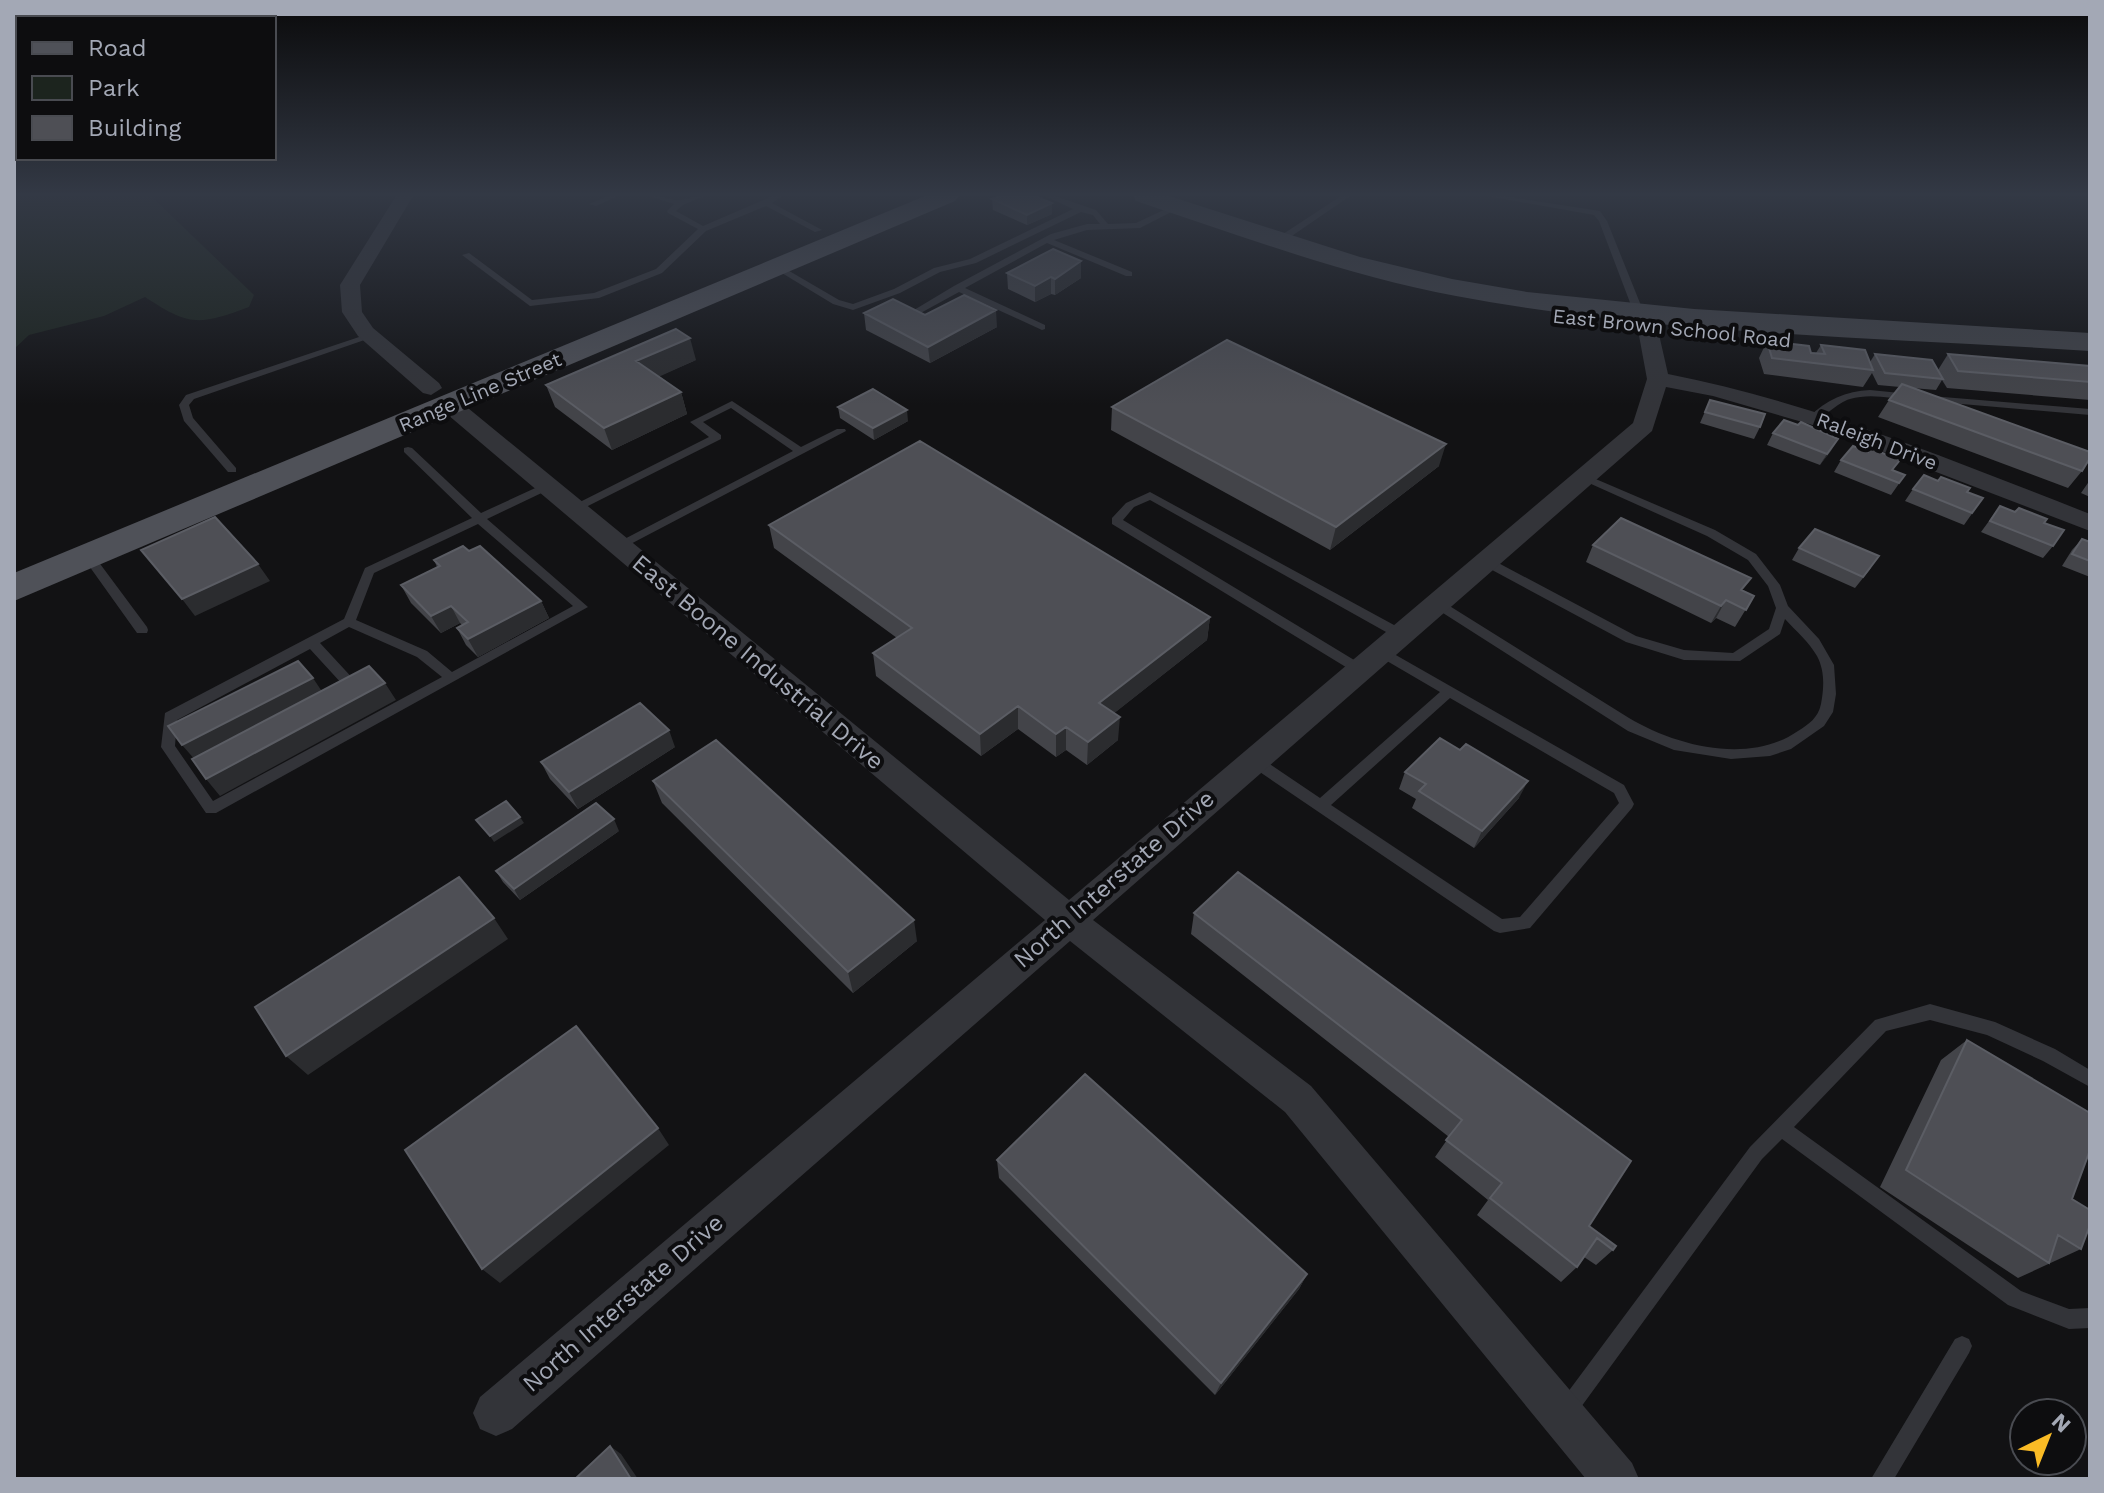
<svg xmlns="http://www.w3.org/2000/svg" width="2104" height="1493" viewBox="0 0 2104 1493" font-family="'Work Sans',sans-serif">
	<rect width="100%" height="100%" fill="#121214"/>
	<path fill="#1c241e" d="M14,196h137l103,99 -5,12c-51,19 -60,19 -104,-10l-41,19 -75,19 -15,14z"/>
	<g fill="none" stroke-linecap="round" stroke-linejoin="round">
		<path fill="#333439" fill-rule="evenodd" d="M608,196h10l-22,10 -7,-2z
			M649,196c10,-1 18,3 27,4 9,0 18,-4 28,-4l-21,9 -7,6 27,15 70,-30h9l-10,7 50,27 -7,2 -49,-26 -60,25 -44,42 -63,25 -69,8 -68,-51 7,-2 63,47 62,-7 62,-24 42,-40 -30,-16 -1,-2 7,-7z
			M1045,196h10l41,14 12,14 28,-1 36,-17 7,2 -39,20 -53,2 -33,10 78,32v4h-6l-79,-33 -82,45 80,37v4l-3,1 -83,-38 -42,23 -8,-2 45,-27 97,-52 36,-10h13l-7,-9 -12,-3 -105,51 -36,9 -40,21 -47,17 -20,-6 -61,-37 7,-2 60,35 14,4 41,-15 40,-21 36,-9 103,-50z
			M1341,196h9l-67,46h-6v-4z
			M1487,196h17l96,15 7,10 37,92 -2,2 -8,-2 -35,-92 -5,-6z
			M368,334l8,2 -182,63 -5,6 4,13 43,50v4h-8l-44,-51 -5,-16 7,-10z
			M1870,390l40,4 5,3 -5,3c-19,-2 -41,-7 -60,-1 -14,4 -26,21 -40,20l-1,-2c17,-17 37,-26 61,-27z
			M1931,396l159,13v6l-163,-14v-4z
			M732,401l69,46 36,-18h8l1,2 -223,117h-8l-2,-3 180,-94 -62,-43 -28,14 18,13v4l-143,72 -4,1 -6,-4 141,-71 -19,-15z
			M408,447l4,1 69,65 63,-29h8v4l-65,31 101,88 -372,206h-10l-45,-66 4,-34 179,-94 21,-51 107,-50 -68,-66v-4zM478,524l95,82 -121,66 -25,-21 -71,-31 18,-47zM349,627l68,30 25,20 -229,124 -38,-55 2,-26 133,-71 33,36 -4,5 2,3h10l8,-7 -2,-3 -37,-40z
			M1584,474l131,56 41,24 24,31 8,21 31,33 15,26 2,29 -3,18 -9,14 -33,23 -21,7 -39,3 -57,-9 -46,-19 -196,-125 -2,-3 2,-3h8l189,118c47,28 120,47 169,13 11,-7 20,-13 23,-27 3,-16 4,-33 -4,-48 -8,-14 -21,-25 -32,-37l-5,15 -40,27 -56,-1 -58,-18 -145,-78 -2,-3 2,-3h8l147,78 48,14 49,3 36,-24 7,-21 -8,-22 -20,-26 -41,-24 -127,-57v-4z
			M1150,492l255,139 1,3 -1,3h-10l-245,-137 -16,7 -11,13 241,146 2,3 -7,5 -5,-2 -242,-148v-6l14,-15z
			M88,552l4,1 55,74 1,3 -1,3h-10l-55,-77z
			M1380,646l244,139 10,19 -2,4 -102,120 -30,5 -6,-2 -246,-167 -2,-4 2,-4h10l62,42 120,-106 -65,-38 -1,-3 1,-3zM1450,698l164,95 5,10 -99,114 -18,2 -171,-114z
			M1930,1004l65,18 60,27 35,21v17l-47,-26 -56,-26 -57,-15 -44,11 -92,96 227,164 48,18 21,-1v20l-21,1 -61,-24 -226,-166 -20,20 -189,259 -7,4 -7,-4 -4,-7 4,-7 191,-257 125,-127z
			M1962,1336l7,3 3,7 -3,7 -75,126h-23l84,-140z"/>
		<path fill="#333439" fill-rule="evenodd" d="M396,196h17l-53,89 2,27 11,16 66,55 3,5 -11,7 -8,-2 -65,-57 -16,-24 -2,-27z
			M1639,307l7,2 12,21 10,44c147,29 283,86 422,140v17l-274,-105 -103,-30 -47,-9 -14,44 -559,489 218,166 321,377 7,16h-53l-301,-367 -215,-171 -558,488 -16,7 -16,-7 -7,-16 7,-16 565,-477 -604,-511 -3,-5 3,-5h16l612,501 564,-477 14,-44 -9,-49 -9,-17z"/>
		<path fill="#414349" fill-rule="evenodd" d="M1133,196h36l191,61 92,22 75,13 167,17 396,24v18c-211,-14 -426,-16 -634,-55 -109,-20 -214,-60 -320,-95z"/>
		<path fill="#4f5158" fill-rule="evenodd" d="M925,196h34l-4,5 -941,400v-28z"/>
	</g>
	<path fill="#434449" d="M992,199l60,15 -25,11 -34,-15z
		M1081,261v17l-26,17 -4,-1 -16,8 -27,-13 -1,-16z
		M864,313l133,14 -67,36 -64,-33z
		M1767,341l49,12 5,-8 49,17 5,-8 63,16 10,-16 142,28v18l-143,-12 -5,-8 -6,10 -24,-2 170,83 -14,17 -190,-71 11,-17 11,-13 -22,-2 -6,-12 -9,14 -99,-13 -5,-16z
		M696,360l-37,16 22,16 6,22 -75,36 -57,-43 -9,-22z
		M1710,400l50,27 -6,12 -54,-16z
		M838,407l70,14 -34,19 -34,-22z
		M1112,407l327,59 -109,84 -219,-120z
		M1773,433l65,6 -18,26 -53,-20z
		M1841,460l52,10 12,5 -14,20 -57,-23z
		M2090,480v17l-9,-4z
		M1913,489l54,3 16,6 -19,27 -59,-24z
		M2000,506l44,17 9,23 -10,12 -62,-26z
		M769,525l441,92 -3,23 -93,73 4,27 -31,25 -21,-15 -10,7 -38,-28 -37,27 -105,-80 -3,-23 24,-15 -123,-90z
		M2082,539l8,3v35l-28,-11 10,-16z
		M1593,545l150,47 11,4 -19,31 -19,-9 -5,5 -125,-61z
		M1799,548l72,20 -16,20 -63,-28z
		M469,551l72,50 8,17 -71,39 -12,-12 -9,-17 5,-3 -2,-2 -19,10 -30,-30 -10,-18 36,-18 -3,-7z
		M675,747l-97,62 -28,-30 -9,-17z
		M1405,772l114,26 -45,50 -62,-40 4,-9 -17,-10z
		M653,781l264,160 -64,52 -191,-190z
		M619,831l-99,69 -17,-18 -7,-11z
		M1238,872l351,354 24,24 -17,15 -12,-8 -7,10 -16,15 -84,-67 11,-15 -53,-43 14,-20 -258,-203 3,-21z
		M1967,1040l105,159 9,50 -63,29 -138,-91 61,-127z
		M997,1160l310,114 -8,15 -84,106 -216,-217z"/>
	<path fill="#2b2c2f" d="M1052,203v11l-25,11v-10z
		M1081,261v17l-26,17v-16z
		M1051,277v17l-16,8v-16z
		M996,310l1,17 -67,36 -2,-16z
		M690,338l6,22 -53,24 -7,-23z
		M681,392l6,22 -75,36 -8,-22z
		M907,410l1,11 -34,19 -1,-12z
		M1838,439l-7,12 -11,14 7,-11z
		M1446,444l-7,22 -109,84 6,-23z
		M258,564l12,17 -75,35 -13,-17z
		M1726,600l-10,18 -5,5 10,-17z
		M541,601l8,17 -71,39 -10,-18z
		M451,606l9,17 -19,10 -10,-17z
		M1210,617l-3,23 -109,86 1,-23z
		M313,678l12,18 -128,66 -15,-17z
		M385,683l11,17 -176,96 -14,-17z
		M1018,706v23l-37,27 -1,-22z
		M1120,717l-2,23 -31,25 1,-23z
		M1066,727v23l-10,7v-23z
		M669,730l6,17 -97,62 -9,-17z
		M1528,781l-9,17 -45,50 8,-17z
		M520,817l4,6 -30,19 -4,-6z
		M614,819l5,12 -99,69 -6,-11z
		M494,918l14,21 -200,136 -22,-19z
		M914,920l3,21 -64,52 -5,-21z
		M658,1128l11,17 -169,138 -18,-14z
		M1307,1274l-8,15 -84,106 6,-12z
		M610,1446l11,8 17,25h-7z"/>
	<path fill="#4e4f55" stroke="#5b5d64" stroke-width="2" d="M1001,196h34l17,7 -25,12 -35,-16z
		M1053,249l28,12 -26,18 -4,-2 -16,9 -28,-13z
		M964,295l32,15 -68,37 -64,-34 29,-14 32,16z
		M676,329l14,9 -54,23 45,31 -77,36 -58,-43z
		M1227,340l219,104 -110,83 -224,-120z
		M1767,341l42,5 2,7 14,1 -4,-9 44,5 8,20 -101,-12z
		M1875,354l57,6 11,19 -58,-6z
		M1948,354l142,12v16l-132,-11z
		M1902,384l188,68v6l-8,13 -193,-71z
		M873,389l34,21 -34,18 -35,-21z
		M1710,400l55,14 -5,13 -55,-15z
		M1784,420l14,5 3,-3 37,17 -11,15 -54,-21z
		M920,441l290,176 -111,86 21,14 -32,25 -22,-15 -10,7 -38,-28 -38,28 -107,-81 39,-25 -143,-103z
		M1853,446l15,6 2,-4 30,12 -8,10 13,5 -6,8 -58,-23z
		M1924,475l14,6 3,-4 29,11 -3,4 16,6 -11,15 -59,-24z
		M2000,506l15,6 4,-4 28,11 -3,4 20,7 -11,16 -63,-25z
		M215,517l43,47 -76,35 -41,-49z
		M1621,518l130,60 -10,12 13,6 -8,14 -20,-10 -5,6 -128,-61z
		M1815,529l64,27 -16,21 -64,-29z
		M2082,539l8,3v19l-18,-7z
		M463,546l6,5 11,-5 61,55 -73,38 -11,-11 11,-6 -17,-16 -20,10 -30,-31 39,-19 -6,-6z
		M298,661l15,17 -131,67 -14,-19z
		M369,666l16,17 -179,96 -14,-20z
		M640,703l29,27 -100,62 -28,-30z
		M1440,738l20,12 6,-6 62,37 -46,50 -63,-40 7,-7 -21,-12z
		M716,740l198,180 -66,52 -195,-191z
		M506,801l14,16 -30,19 -14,-16z
		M596,803l18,16 -100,70 -18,-18z
		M1238,872l393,289 -42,65 27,20 -3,4 -16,-12 -20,29 -87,-69 12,-15 -56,-43 16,-20 -268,-207z
		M459,877l35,41 -208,138 -31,-49z
		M576,1026l82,102 -176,141 -77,-119z
		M1967,1040l123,73v37l-18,49 18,11v15l-9,24 -23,-14 -9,28 -143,-93z
		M1085,1074l222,200 -86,109 -224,-223z
		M610,1446l21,33h-56z"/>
	<linearGradient id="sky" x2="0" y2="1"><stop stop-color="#0a0a0b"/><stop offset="0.48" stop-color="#333945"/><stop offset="1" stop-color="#333945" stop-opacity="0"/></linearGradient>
	<rect width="2104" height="405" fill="url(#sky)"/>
	<g text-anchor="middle" stroke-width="8" stroke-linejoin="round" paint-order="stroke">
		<g font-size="20" fill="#a3a8b5" stroke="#0d0d0f">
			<text transform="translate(1672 328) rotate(6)" y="7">East Brown School Road</text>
			<text transform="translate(480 392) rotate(-23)" y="7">Range Line Street</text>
			<text transform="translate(1877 441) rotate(21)" y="7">Raleigh Drive</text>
		</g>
		<g font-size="24" fill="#a3a8b5" stroke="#0d0d0f">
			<text transform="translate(758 662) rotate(40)" y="8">East Boone Industrial Drive</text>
			<text transform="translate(1114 879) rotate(-41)" y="8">North Interstate Drive</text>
			<text transform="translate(623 1303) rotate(-41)" y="8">North Interstate Drive</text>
		</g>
	</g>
	<rect width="2104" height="1493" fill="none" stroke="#a3a8b5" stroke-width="32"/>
	<rect x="16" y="16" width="260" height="144" fill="#0d0d0f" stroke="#494b51" stroke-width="2"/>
	<rect x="32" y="42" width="40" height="12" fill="#4f5158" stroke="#494b51" stroke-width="2"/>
	<text x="88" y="56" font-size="24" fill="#a3a8b5">Road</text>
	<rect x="32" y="76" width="40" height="24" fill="#1c241e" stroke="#494b51" stroke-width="2"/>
	<text x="88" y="96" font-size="24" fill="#a3a8b5">Park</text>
	<rect x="32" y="116" width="40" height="24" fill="#4e4f55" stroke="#494b51" stroke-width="2"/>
	<text x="88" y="136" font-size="24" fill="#a3a8b5">Building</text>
	<g transform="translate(2048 1437) rotate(43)"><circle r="38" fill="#0d0d0f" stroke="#494b51" stroke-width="2"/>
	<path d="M0-6L14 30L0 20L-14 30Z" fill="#fabb25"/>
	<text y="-12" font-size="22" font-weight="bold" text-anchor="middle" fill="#a3a8b5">N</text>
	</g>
</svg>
